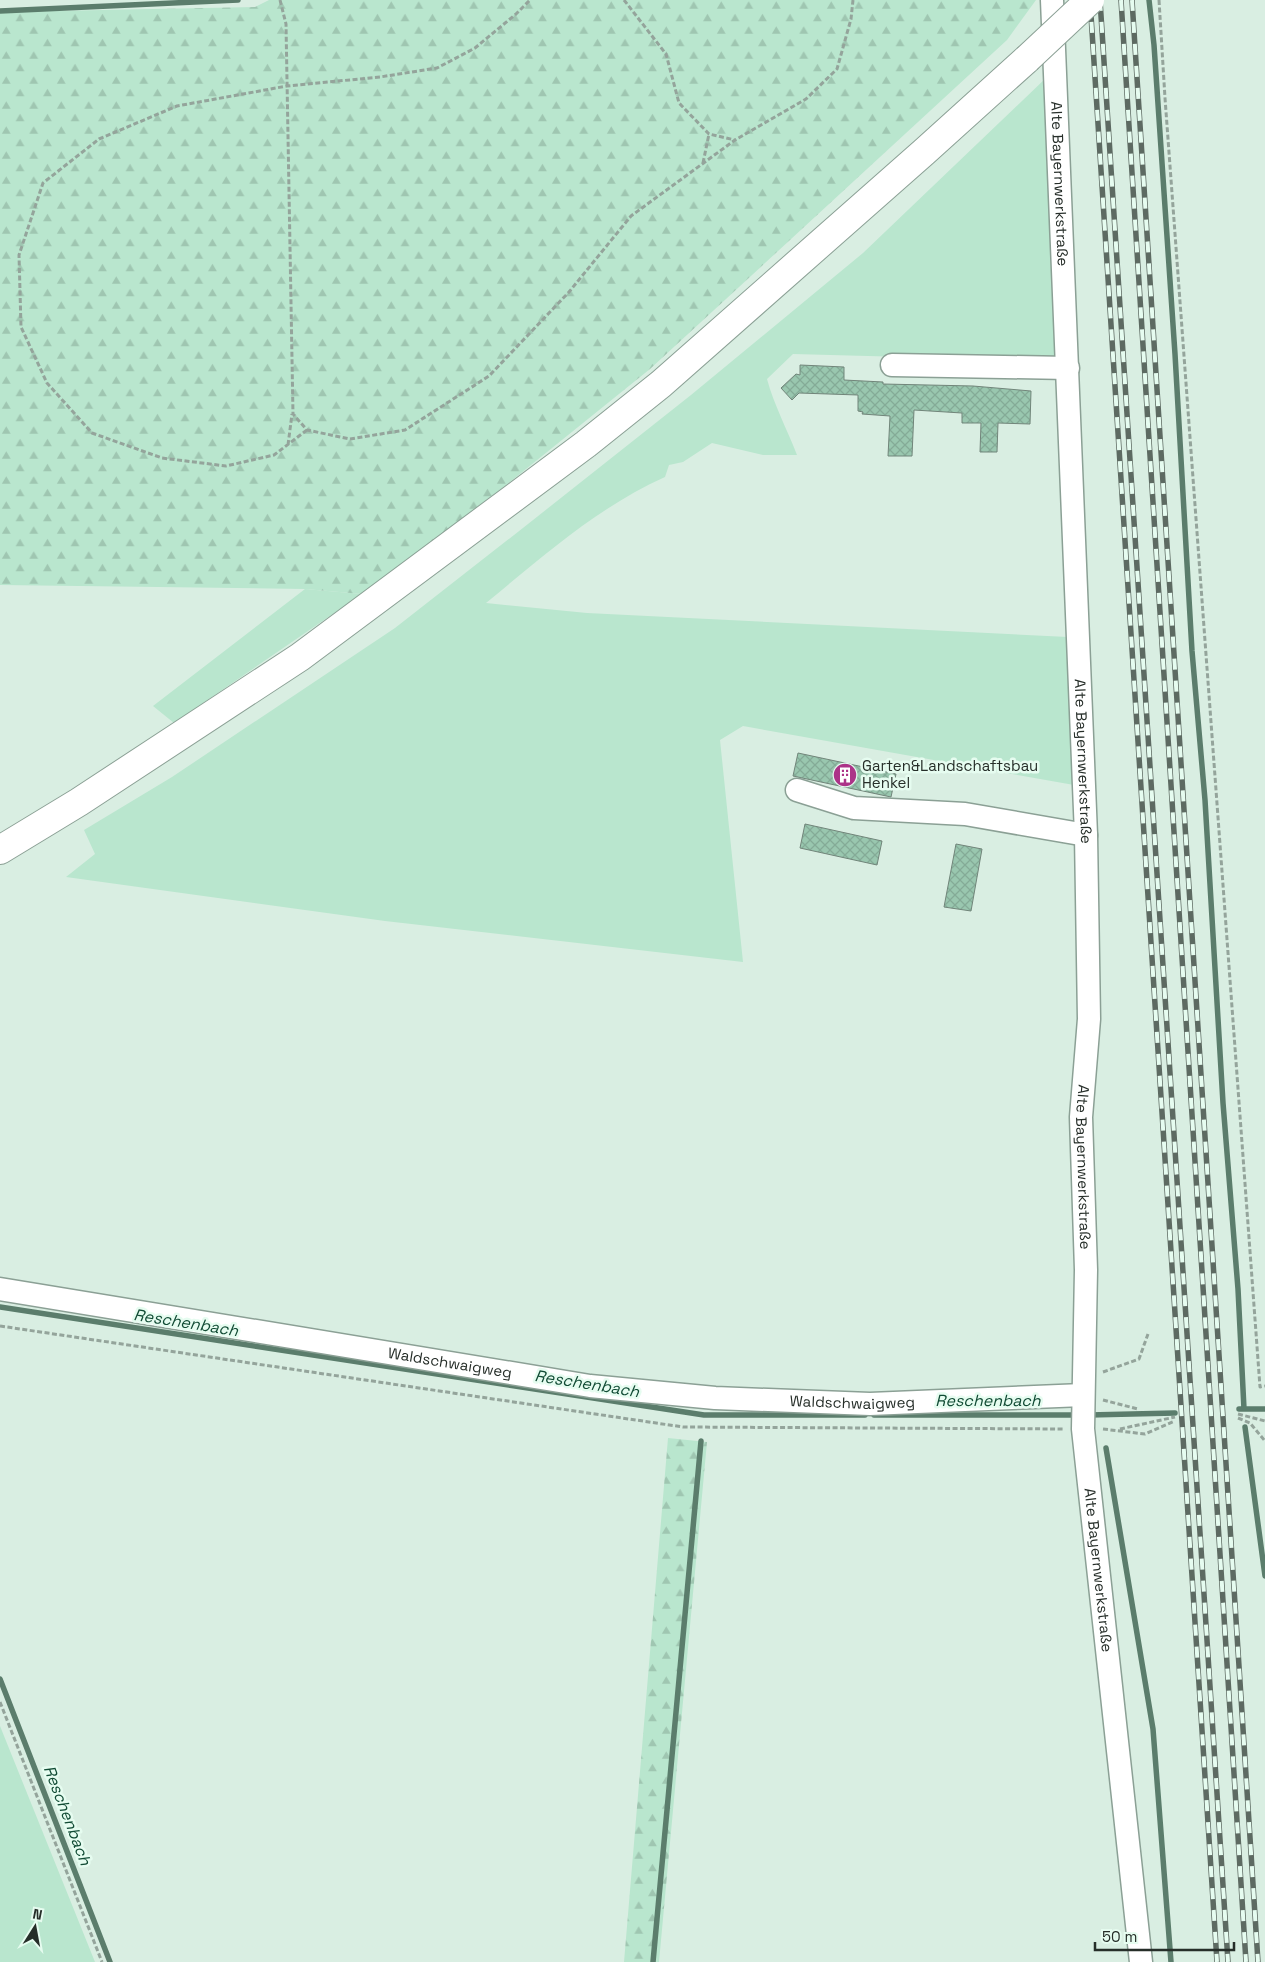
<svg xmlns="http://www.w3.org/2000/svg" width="1265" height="1962" viewBox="0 0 1265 1962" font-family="'Space Grotesk',sans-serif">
	<defs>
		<pattern id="forest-firs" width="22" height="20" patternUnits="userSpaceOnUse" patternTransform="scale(1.25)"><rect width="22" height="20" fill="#b9e6ce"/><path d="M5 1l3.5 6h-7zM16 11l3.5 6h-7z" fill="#9fc6b1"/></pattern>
		<pattern id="building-cross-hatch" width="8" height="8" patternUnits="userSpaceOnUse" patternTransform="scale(1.25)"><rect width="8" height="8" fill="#99c7af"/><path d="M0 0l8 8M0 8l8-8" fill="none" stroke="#84ab97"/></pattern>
	</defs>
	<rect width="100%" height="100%" fill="#d9eee2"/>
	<path fill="#b9e6ce" d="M1047,77l10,284 -264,-7 -26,25c7,26 20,50 30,76h-34l-51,-12 -29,19 -14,3 -4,12c-67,30 -123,80 -179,126l101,10 481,24 6,148 -331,-59 -23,14 23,222 -358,-41 -319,-44 29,-23 -11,-24 88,-53 223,-149 133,-104 163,-129 172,-142z
		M305,589l57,5 -188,129 -21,-17z
		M0,1726l95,236h-95z"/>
	<path fill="url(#forest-firs)" d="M269,0h767l-29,40 -357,329 -144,116 -144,109 -57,-5 -305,-4v-573l255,-5z
		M668,1438l39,4 -48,520h-35z"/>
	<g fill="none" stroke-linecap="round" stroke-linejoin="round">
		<path stroke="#5b7d6c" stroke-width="5.5" d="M1149,0l5,45 21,309 17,297 13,149 18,303 15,186 6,120
			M0,11l238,-11
			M0,1307l704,108h161
			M1239,1409h26
			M874,1415h206
			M1089,1415l86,-2
			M1245,1427l20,149
			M1106,1448l47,281 18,233
			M0,1679l110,283
			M653,1962l48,-521"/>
	</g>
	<path fill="url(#building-cross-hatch)" stroke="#71857a" d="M800,365l44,2v13l39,2v2l90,2 58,5 -1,33 -32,-1 -1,29h-17l1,-29h-19v-10l-48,-3 -2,46h-24l2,-40 -28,-2 1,-2 -5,-1v-16l-59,-2 -7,7 -11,-12 15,-14 4,1z
		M798,753l98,21 -5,23 -98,-21z
		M805,824l77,17 -5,24 -77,-17z
		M956,844l26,5 -11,62 -27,-4z"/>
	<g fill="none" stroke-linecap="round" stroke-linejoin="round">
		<g stroke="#8ba095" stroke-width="25">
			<g id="minor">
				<path id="s1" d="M1052,0l34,835 3,184 -8,98 5,153 -3,159 58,533"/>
				<path d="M892,365l176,3"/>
				<path d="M797,790l57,18 111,6 121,21"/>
				<path id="s2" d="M0,1289l590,97 125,12 155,6 213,-9"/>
			</g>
		</g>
		<g stroke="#8ba095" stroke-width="30">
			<path id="highway" d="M0,850l79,-48 221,-145 286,-213 75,-60 263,-232 103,-93"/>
		</g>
		<path stroke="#94a49b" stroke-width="3" stroke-dasharray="5 2.5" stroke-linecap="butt" d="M280,0l6,24 7,390 14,16 43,9 55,-9 84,-54 80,-84 62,-76 104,-76 71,-41 31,-30 14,-50 2,-19
			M624,0l42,54 13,49 30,31 26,6
			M1159,0l6,98 95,1289 5,-1
			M703,163l6,-29
			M307,430l-33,25 -48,11 -64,-8 -70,-25 -45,-50 -26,-56 -2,-72 24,-72 56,-44 78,-33 110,-20 93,-9 57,-9 38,-20 41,-34 14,-14
			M288,445l4,-31
			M0,1326l683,101 381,2
			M1103,1372l36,-13 9,-25
			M1103,1400l35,9
			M1238,1414l27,7
			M1238,1418l12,5 15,18
			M1103,1429l42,5 30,-13
			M1120,1429l55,-12
			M0,1702l102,260"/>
		<use href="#minor" stroke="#fff" stroke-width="22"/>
		<use href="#highway" stroke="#fff" stroke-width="28"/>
		<g stroke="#5d6a62" stroke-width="5.5">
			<path id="rail" d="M1090,0l127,1962
				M1100,0l128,1962
				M1121,0l125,1962
				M1132,0l126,1962"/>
		</g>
		<use href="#rail" stroke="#e6fcf0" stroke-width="4" stroke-dasharray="11" stroke-linecap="butt"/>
		<g stroke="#8ba095" stroke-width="30" stroke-linecap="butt">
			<path id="highway-bridge" d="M1027,59l63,-59"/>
		</g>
		<use href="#highway-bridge" stroke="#fff" stroke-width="28"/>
	</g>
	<defs>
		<g id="building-disc" transform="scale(1.25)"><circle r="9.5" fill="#ac3388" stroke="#e6fcf0"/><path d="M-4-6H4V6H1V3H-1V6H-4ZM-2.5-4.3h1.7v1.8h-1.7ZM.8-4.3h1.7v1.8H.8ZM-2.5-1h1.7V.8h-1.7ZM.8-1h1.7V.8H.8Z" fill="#fff"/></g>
	</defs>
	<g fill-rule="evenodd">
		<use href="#building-disc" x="845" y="775"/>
	</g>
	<g text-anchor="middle" stroke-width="5" stroke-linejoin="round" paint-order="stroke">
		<g font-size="15" fill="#262e29" stroke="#e6fcf0">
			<text dy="5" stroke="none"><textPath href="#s1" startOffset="184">Alte Bayernwerkstraße</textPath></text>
			<text dy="5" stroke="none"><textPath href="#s1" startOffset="762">Alte Bayernwerkstraße</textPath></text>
			<text dy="5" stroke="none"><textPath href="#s1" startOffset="1168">Alte Bayernwerkstraße</textPath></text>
			<text dy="5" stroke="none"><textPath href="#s2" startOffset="456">Waldschwaigweg</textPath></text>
			<text dy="5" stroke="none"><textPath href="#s2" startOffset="861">Waldschwaigweg</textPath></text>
			<text dy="5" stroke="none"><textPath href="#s1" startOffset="1572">Alte Bayernwerkstraße</textPath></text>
		</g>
		<g font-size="15" fill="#262e29" stroke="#e6fcf0" text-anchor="start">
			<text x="862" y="771">Garten&amp;Landschaftsbau<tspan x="862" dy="17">Henkel</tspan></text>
		</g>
		<g font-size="16" font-style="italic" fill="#114b34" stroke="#e6fcf0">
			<text transform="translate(186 1322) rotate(9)" y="6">Reschenbach</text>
			<text transform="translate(587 1383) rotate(9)" y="6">Reschenbach</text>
			<text x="988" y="1406">Reschenbach</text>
			<text transform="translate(68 1815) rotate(69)" y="6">Reschenbach</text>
		</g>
	</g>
	<g transform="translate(35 1927) rotate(11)" stroke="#e6fcf0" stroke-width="4" paint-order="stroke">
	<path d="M0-4L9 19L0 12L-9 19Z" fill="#262e29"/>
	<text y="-8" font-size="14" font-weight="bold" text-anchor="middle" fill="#262e29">N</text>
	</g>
	<path d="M1095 1942v8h139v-8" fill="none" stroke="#262e29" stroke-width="2.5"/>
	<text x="1102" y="1942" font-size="15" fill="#262e29" stroke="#e6fcf0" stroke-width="4" paint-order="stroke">50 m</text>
</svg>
